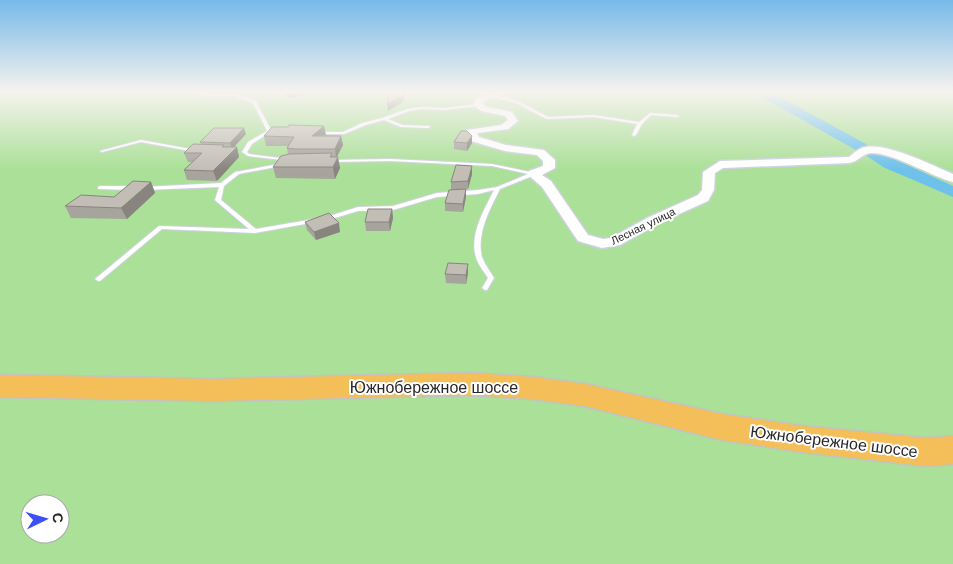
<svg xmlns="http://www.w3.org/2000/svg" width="953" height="564" viewBox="0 0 953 564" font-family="Helvetica,sans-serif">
	<rect width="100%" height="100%" fill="#eae4da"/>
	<path fill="#aae097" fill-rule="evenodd" d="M0,91h953v473h-953zM30,504h30v30h-30z"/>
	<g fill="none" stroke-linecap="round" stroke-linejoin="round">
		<path fill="#6ec1eb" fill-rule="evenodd" d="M754,91h15l97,53 3,3 -3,3h-10l-100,-56z
			M872,149l81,37v11l-70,-30 -19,-13 2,-3z"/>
		<g stroke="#cfd1e1" stroke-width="2">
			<path id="service" d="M203,91h4l-2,2 1,1h29l21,7 15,29 5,2 -2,1 -4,-1 -18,12 -5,8 2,2 39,5h2v2l-42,-5 -6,-4 6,-10 19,-11 -14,-28 -18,-7h-30l-5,-3z
				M493,95l23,5 32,17 46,-2 45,7 11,-9 27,2 2,1 -2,1 -26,-2 -9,9 -6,11 -2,1 -2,-1 5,-11 -43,-7 -47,2 -33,-17 -22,-5 -1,-1z
				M478,104h1v2l-35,4 -23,-1 -12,2 -21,8 14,6 28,1v1l-2,1 -27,-1 -17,-7 -18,5 -22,9h-27l-2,-1 2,-1h26l19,-9 20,-5 26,-9 13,-2 23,1z
				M141,140l55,10 2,1 -2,1 -55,-10 -39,10 -2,-1z
				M390,159l102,5 43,9v2l-35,14c-10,20 -24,45 -18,68 3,8 8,14 12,21l-7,12h-2l-3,-2 6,-10c-4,-7 -10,-13 -12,-21 -7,-22 8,-47 18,-67l-16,4 -41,3 -44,13 -35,1 -33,10 -3,-2 1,-1 35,-11 35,-1 44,-13 41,-3 19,-3 31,-13 -36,-8 -102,-5 -59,1 -2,-1 2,-1z
				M284,163l2,1v1l-47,9 -15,12 -3,14 35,29 58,-10 3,2 -1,1 -61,11 -93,-4 -62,52h-2l-3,-2 64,-53 90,3 -33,-28 -1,-1 4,-13 -74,3 -2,-1v-2l78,-4 14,-11z
				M100,186h35l3,2 -3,2 -37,-1v-2z"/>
		</g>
		<g stroke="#cfd1e1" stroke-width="3">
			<path id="tertiary" d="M495,91h12l-23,10 -1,3 4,3 25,5 6,9 -10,8 -31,4 2,4 27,8 38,5 11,10v8l-13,7 9,6 37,54 15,4 8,-1 36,-20 51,-23 4,-5 1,-18 17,-11 129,-4c5,-4 10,-9 17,-10 22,-4 66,18 87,27v8c-22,-6 -63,-31 -83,-29 -7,1 -13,9 -21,10l-126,5 -8,5 -1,17 -6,11 -51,23 -37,21 -18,3 -24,-7 -36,-54 -15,-13 2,-3 14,-5v-5l-6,-6 -32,-4 -34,-10 -5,-9 1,-2 34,-5 7,-5 -3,-4 -24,-5 -8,-6 4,-8z"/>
		</g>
		<g stroke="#c3c3c3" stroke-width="3">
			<path id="trunk" d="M471,373l62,4 52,7 137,30 80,12 123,12 28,-2v28l-28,2 -123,-14 -80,-12 -137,-34 -52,-7 -62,-4 -258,6 -213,-4v-22l213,4z"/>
		</g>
		<use href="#service" fill="#fff" fill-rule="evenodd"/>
		<use href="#tertiary" fill="#fff" fill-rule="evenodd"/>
		<use href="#trunk" fill="#f4bf58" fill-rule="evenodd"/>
	</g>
	<path fill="#a7a39d" d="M279,91h29v3l-19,4z
		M246,134l-12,13h3l2,10 -22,24 -30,-1 -3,-10 8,-8h-4l-4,-9 17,-9 -1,-2z
		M326,135l15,1 2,9 -6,12 3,11 -5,11 -59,-1 -3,-11 15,-13 -1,-6 1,-2h-22l-2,-10z
		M454,142l18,1 -5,8 -13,-2z
		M472,174l-4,15h-2v8l-3,15 -18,-1v-8l6,-13v-8z
		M151,182l4,11 -28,26 -56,-1 -6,-12 49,-9z
		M392,209l1,9 -3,13h-24l-1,-9z
		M305,222l35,10 -24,8 -9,-10z
		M468,264v9l-2,11 -20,-1 -1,-9z"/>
	<path fill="#88857f" d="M308,91v3l-19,4 -1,-3z
		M404,91h1v3l-2,8 -15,9 -1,-7z
		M324,126l2,9 -14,1z
		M244,128l2,6 -14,15 -2,-6z
		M341,136l2,9 -7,13 -1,-9z
		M472,136v7l-5,8v-8z
		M237,147l2,10 -22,24 -4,-10z
		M338,157l2,11 -5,11 -2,-12z
		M472,166v8l-4,15v-8z
		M151,182l4,11 -28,26 -6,-11z
		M466,189v8l-3,15v-8z
		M392,209l1,9 -3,13 -1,-9z
		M339,223l1,9 -24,8 -2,-8z
		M468,264v9l-2,11v-9z"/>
	<path fill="#c2beb6" stroke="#88857f" d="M283,91h23l-18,4z
		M390,91h14l-1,5 -16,8z
		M289,125l35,1 -12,10h29l-6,13h-40l-8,-1 7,-11 -30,-1 8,-9h16z
		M214,128h30l-14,15 -30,-1z
		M461,131h6l5,5 -5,7 -13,-1z
		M193,144l31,1 -2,2h15l-24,24 -29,-1 18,-17h-18z
		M332,153l-2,4h8l-5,10h-60l8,-11 8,-2z
		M456,165l16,1 -4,15 -17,1z
		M133,181l18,1 -30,26 -56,-2 16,-11 33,2z
		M466,189l-3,15 -18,-1 4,-13z
		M368,209h24l-3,13h-24z
		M329,213l10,10 -25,9 -9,-10z
		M448,263l20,1 -2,11 -21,-1z"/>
	<linearGradient id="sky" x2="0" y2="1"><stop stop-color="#77b9e9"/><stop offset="0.54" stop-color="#f6f3ee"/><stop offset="1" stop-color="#f6f3ee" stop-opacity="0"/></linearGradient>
	<rect width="953" height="170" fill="url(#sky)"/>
	<g text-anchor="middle" stroke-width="4" stroke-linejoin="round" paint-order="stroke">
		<g font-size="11" fill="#282828" stroke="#fff">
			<text transform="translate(643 226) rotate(-26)" y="4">Лесная улица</text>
		</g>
		<g font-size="16" fill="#282828" stroke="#fff">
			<text x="434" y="393">Южнобережное шоссе</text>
			<text transform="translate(834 441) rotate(7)" y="6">Южнобережное шоссе</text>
		</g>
	</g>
	<g transform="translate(45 519) rotate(85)"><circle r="24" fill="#ffffff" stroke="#a9a9a9"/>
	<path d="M0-4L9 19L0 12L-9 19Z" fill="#3c51f5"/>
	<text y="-8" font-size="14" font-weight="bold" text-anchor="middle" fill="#282828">С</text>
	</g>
</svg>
